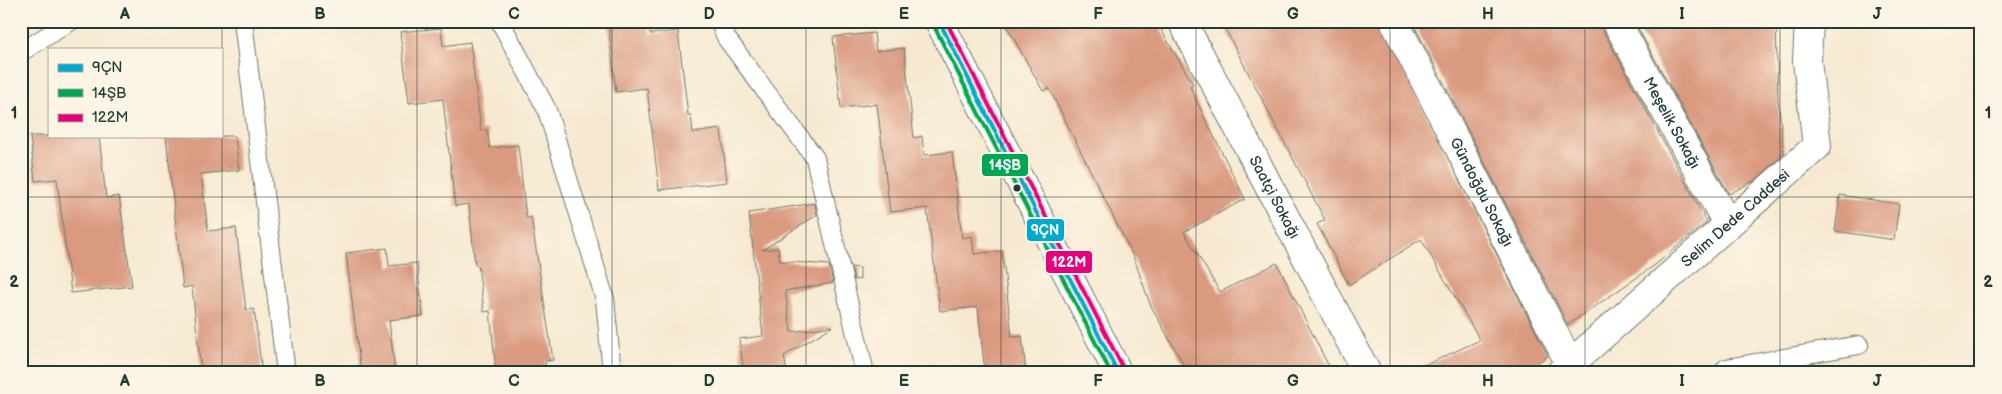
<svg xmlns="http://www.w3.org/2000/svg" width="2002" height="394" viewBox="0 0 2002 394" font-family="'Balsamiq Sans',sans-serif">
	<rect width="100%" height="100%" fill="#fcf5e5"/>
	<filter id="ink" filterUnits="userSpaceOnUse"><feTurbulence type="fractalNoise" baseFrequency=".02" numOctaves="2"/><feDisplacementMap in="SourceGraphic" scale="10" xChannelSelector="R" yChannelSelector="G"/><feConvolveMatrix kernelMatrix="1 2 1 2 8 2 1 2 1" color-interpolation-filters="sRGB"/></filter>
	<filter id="wash" filterUnits="userSpaceOnUse"><feTurbulence type="fractalNoise" baseFrequency=".0096" numOctaves="4" result="noise"/><feDisplacementMap in="SourceGraphic" scale="20" xChannelSelector="R" yChannelSelector="G"/><feGaussianBlur stdDeviation="1.12" result="paint"/><feColorMatrix in="noise" values="0 0 0 0 0 0 0 0 0 0 0 0 0 0 0 0 0 1.4 0 .05"/><feComposite in="paint" operator="in"/></filter>
	<g filter="url(#wash)">
		<rect width="100%" height="100%" fill="#f7e9d1"/>
		<g id="blocks">
			<path fill="#da9a80" d="M608,21h41l1,13 28,-3 10,84h3l2,18 28,-4 6,53 -68,8 -12,-102 -31,4z
				M1004,21h152l37,63 -3,2 8,18 47,95 -61,33 36,60 57,-29 55,110h-144l-38,-69 -16,-46 -85,-170 -6,3z
				M1221,21h158l169,335 -26,17h-114l72,-33 -59,-101 -72,46 -32,-61 8,-4z
				M1412,21h188l2,8 105,193 -52,43 -87,60z
				M1634,21h142l2,77 6,56 -27,25 -28,15z
				M441,28l2,18 27,-4 11,89 6,-1 3,18 28,-3 8,73 5,-1 22,143 -8,1 1,12h-50l-6,-62 -6,1 -6,-47h-3l-6,-61 -14,2 -12,-107 -34,4 -9,-71z
				M874,33l2,18 28,-3 10,90 8,-2 2,19 28,-3 10,86 10,-2 2,18 28,-3 10,86 10,-1 4,37h-41l-7,-66 -38,4 -13,-103 -37,4 -13,-108 -36,4 -8,-71z
				M30,136h69l7,62 13,-2 13,90 -61,7 -14,-114 -22,2z
				M166,136h69l4,34 -38,4 7,57 28,-3 10,82 8,-1 8,64h-61l-9,-87 -9,2z
				M1840,195l59,9 -5,36 -59,-9z
				M815,203l2,12 -55,35 16,-2 2,13 49,4 4,18 -48,8 6,41 42,-6 -49,30 3,17h-43l-5,-34 24,-3 -14,-123z
				M387,248l2,18 28,-3 6,53 -34,4 6,53h-34l-15,-120z
				M851,267l9,1v11l-6,1z"/>
		</g>
	</g>
	<g filter="url(#ink)">
		<use href="#blocks" fill-opacity="0" stroke="#6b796b" stroke-width="1"/>
		<g fill="none" stroke-linecap="round" stroke-linejoin="round">
			<g stroke="#6b796b" stroke-width="20">
				<path id="service" d="M243,21l43,352
					M500,21l47,89 58,189 7,74
					M719,21l8,18 88,119 50,215
					M21,52l50,-31
					M1722,373l4,-5 133,-23"/>
			</g>
			<g stroke="#6b796b" stroke-width="30">
				<g id="minor">
					<path id="s1" d="M1182,21l185,352"/>
					<path id="s2" d="M1394,21l176,343"/>
					<path id="s3" d="M1616,21l112,204"/>
				</g>
			</g>
			<g stroke="#6b796b" stroke-width="30">
				<g id="tertiary">
					<path id="s4" d="M1560,373l257,-227 -10,-85 2,-40"/>
				</g>
			</g>
			<g stroke="#6b796b" stroke-width="30">
				<path id="secondary" d="M939,21l179,352"/>
			</g>
			<use href="#service" stroke="#fff" stroke-width="18"/>
			<use href="#minor" stroke="#fff" stroke-width="28"/>
			<use href="#tertiary" stroke="#fff" stroke-width="28"/>
			<use href="#secondary" stroke="#fff" stroke-width="28"/>
			<g stroke="#fcf5e5" stroke-width="8">
				<path id="bus-1" d="M939,21l179,352"/>
			</g>
			<g stroke="#fcf5e5" stroke-width="8">
				<path id="bus-2" d="M933,24l178,349"/>
			</g>
			<g stroke="#fcf5e5" stroke-width="8">
				<path id="bus-3" d="M946,21l178,349"/>
			</g>
			<use href="#bus-1" stroke="#00a9ce" stroke-width="4"/>
			<use href="#bus-2" stroke="#00a651" stroke-width="4"/>
			<use href="#bus-3" stroke="#e5007d" stroke-width="4"/>
		</g>
	</g>
	<path fill="none" stroke="#1f3d34" stroke-width="1" stroke-opacity="0.55" d="M222,21v352M417,21v352M612,21v352M806,21v352M1001,21v352M1196,21v352M1390,21v352M1585,21v352M1780,21v352M21,197h1960"/>
	<circle fill="#1f3d34" stroke="#fcf5e5" stroke-width="2" cx="1017" cy="188" r="4.5"/>
	<g text-anchor="middle" stroke-width="4" stroke-linejoin="round" paint-order="stroke">
		<g font-size="15" fill="#1f3d34" stroke="#fcf5e5">
			<text dy="5" stroke="none"><textPath href="#s3" startOffset="116">Meşelik Sokağı</textPath></text>
			<text dy="5" stroke="none"><textPath href="#s2" startOffset="192">Gündoğdu Sokağı</textPath></text>
			<text dy="5" stroke="none"><textPath href="#s1" startOffset="199">Saatçi Sokağı</textPath></text>
			<text dy="5" stroke="none"><textPath href="#s4" startOffset="234">Selim Dede Caddesi</textPath></text>
		</g>
	</g>
	<g stroke="#fcf5e5" stroke-width="2">
		<rect x="981" y="153" width="48" height="24" rx="5" fill="#00a651"/>
		<rect x="1026" y="218" width="39" height="24" rx="5" fill="#00a9ce"/>
		<rect x="1045" y="250" width="48" height="24" rx="5" fill="#e5007d"/>
	</g>
	<g font-size="14" text-anchor="middle" font-weight="bold" fill="#fff">
		<text x="1005" y="170">14ŞB</text>
		<text x="1045" y="235">9ÇN</text>
		<text x="1069" y="267">122M</text>
	</g>
	<rect width="2002" height="394" fill="none" stroke="#fcf5e5" stroke-width="55"/>
	<rect x="48" y="48" width="175" height="90" fill="#fcf5e5" stroke="#a4ab9e"/>
	<rect x="58" y="64" width="25" height="8" fill="#00a9ce" stroke="#a4ab9e"/>
	<text x="92" y="72" font-size="15" fill="#1f3d34">9ÇN</text>
	<rect x="58" y="89" width="25" height="8" fill="#00a651" stroke="#a4ab9e"/>
	<text x="92" y="98" font-size="15" fill="#1f3d34">14ŞB</text>
	<rect x="58" y="114" width="25" height="8" fill="#e5007d" stroke="#a4ab9e"/>
	<text x="92" y="122" font-size="15" fill="#1f3d34">122M</text>
	<rect x="28" y="28" width="1946" height="338" fill="none" stroke="#1f3d34" stroke-width="2"/>
	<g font-size="16" text-anchor="middle" font-weight="bold" fill="#1f3d34">
		<text x="125" y="19">A</text>
		<text x="320" y="19">B</text>
		<text x="514" y="19">C</text>
		<text x="709" y="19">D</text>
		<text x="904" y="19">E</text>
		<text x="1098" y="19">F</text>
		<text x="1293" y="19">G</text>
		<text x="1488" y="19">H</text>
		<text x="1682" y="19">I</text>
		<text x="1877" y="19">J</text>
		<text x="14" y="118">1</text>
		<text x="1988" y="118">1</text>
		<text x="14" y="287">2</text>
		<text x="1988" y="287">2</text>
		<text x="125" y="386">A</text>
		<text x="320" y="386">B</text>
		<text x="514" y="386">C</text>
		<text x="709" y="386">D</text>
		<text x="904" y="386">E</text>
		<text x="1098" y="386">F</text>
		<text x="1293" y="386">G</text>
		<text x="1488" y="386">H</text>
		<text x="1682" y="386">I</text>
		<text x="1877" y="386">J</text>
	</g>
</svg>
